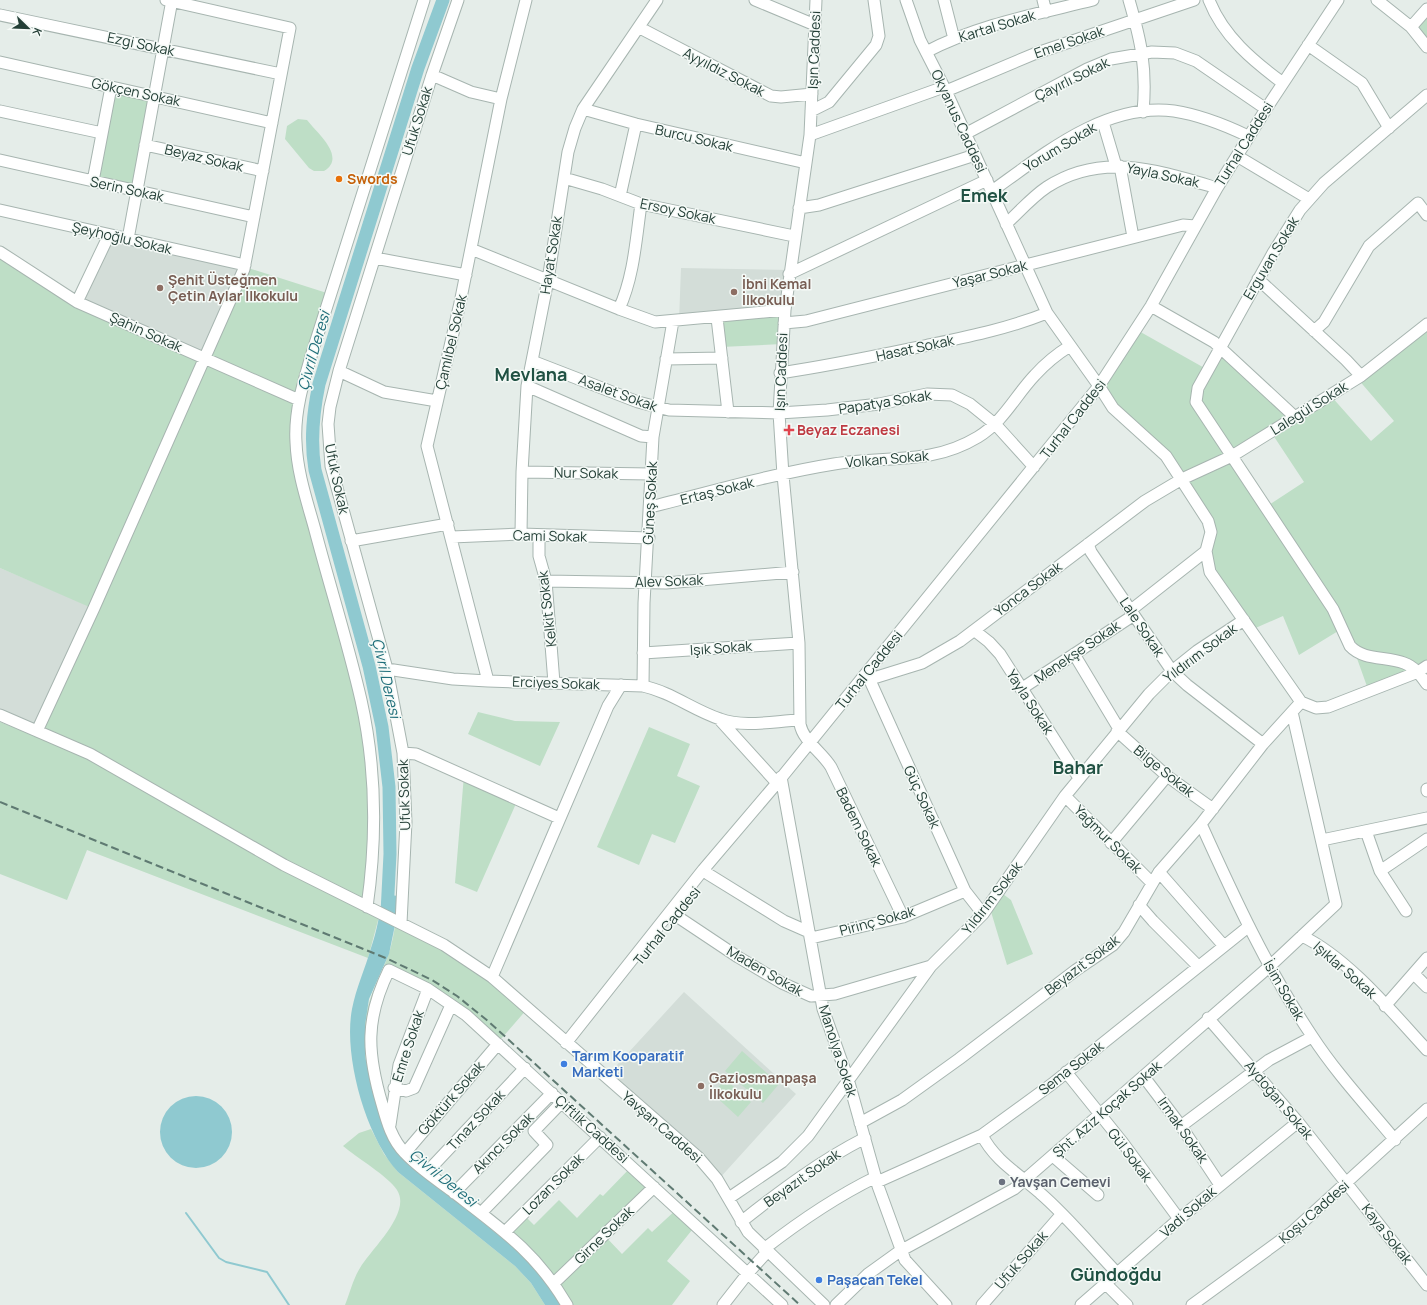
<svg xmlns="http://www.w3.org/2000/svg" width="1427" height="1305" viewBox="0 0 1427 1305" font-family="Manrope,sans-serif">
	<rect width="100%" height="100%" fill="#e5ede9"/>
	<path fill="#d3ddd8" d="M109,235l136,30 -40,93 -128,-56z
		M681,268l109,2 -5,40 -106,11z
		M0,568l94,40 -57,123 -37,-16z
		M684,992l112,102 -78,86 -112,-103z"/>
	<path fill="#bedec6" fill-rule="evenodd" d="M1427,9v38l-16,-20z
		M111,87l44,9 -18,95 -44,-10z
		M298,119l9,1c10,13 40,37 17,51h-10l-5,-3 -24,-29 2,-13z
		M0,252l77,50 128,56 40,-91 85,27 -25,83 -9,63 74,314 -3,153 13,6 -12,45 -281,-108 -20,50 -67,-26v-152l35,14 59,-127 -94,-41z
		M785,310l-3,34 -61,3 -4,-29z
		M1427,329v337l-58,26 -15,-42 -11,-22 -44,27 -16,-39 -32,14 -41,-58v-35l-28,-58 -83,-93 38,-56 71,40 12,-23 75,70 35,-22 41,46 23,-20 -37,-43zM1271,432l33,50 -38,25 -34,-51z
		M478,712l37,9 45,1 -20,44 -72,-32z
		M649,727l41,17 -13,32 23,10 -25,57 -23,-9 -13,31 -42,-18z
		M464,775l54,24 -41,93 -22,-9z
		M999,891l12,9 22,54 -26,11 -18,-60z
		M396,920c49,24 92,52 132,88l-27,31c-34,-29 -69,-56 -110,-73 -26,53 -25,81 -9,138 5,17 10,35 22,49 12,12 27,23 40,33 21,15 41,30 61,46l18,-18 11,11 25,-25 18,18 23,-24 3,2 29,-30 22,21 -50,48 18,19 26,-26 4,4 26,-24 18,17 -29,36 23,20 -18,24h-111c-8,-14 -16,-28 -27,-40 -25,-25 -56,-47 -84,-69 -16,-13 -34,-23 -47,-38 -27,-31 -42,-94 -38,-134 3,-29 14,-43 23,-68 4,-11 6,-24 8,-36z
		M742,1051l37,33 -16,19 -38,-32z
		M725,1079l26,23 -13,15 -25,-23z
		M371,1129l13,25 14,18 117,94 16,17 14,22h-200c5,-12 8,-26 15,-37 11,-19 52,-55 37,-78 -9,-14 -40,-32 -54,-44l16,-13z"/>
	<path fill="#8fc9d0" d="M383,894l15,2 -3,29 -6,29 -20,45 -4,26v31l8,36 9,30 67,73 75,61 18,19 19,30h-16l-14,-22 -16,-17 -117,-94c-32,-35 -55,-116 -46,-163 4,-21 13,-40 19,-61 6,-17 9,-36 12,-54z
		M160 1132a36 36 0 1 1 72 0a36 36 0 1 1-72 0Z"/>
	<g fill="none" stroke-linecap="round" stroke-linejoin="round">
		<path stroke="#8fc9d0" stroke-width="2" d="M186,1213l33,45 7,4 41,10 22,33"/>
		<path stroke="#8fc9d0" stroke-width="13" d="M387,913l3,-59 -1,-67 -7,-60 -13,-61 -54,-196c-5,-30 -2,-57 4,-86l99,-316 25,-68"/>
		<g stroke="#a7b5b0" stroke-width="13">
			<path id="minor" d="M755,0l60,25
				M816,0l-6,135 -25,175 -6,103 4,62 16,168 1,81c3,17 22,28 31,43l72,150
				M906,0l14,40 26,51 101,222 52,73 14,22 53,48 42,65 3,11 -5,19 -75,59
				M944,0l10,39
				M1043,0l3,12
				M1129,0c12,41 18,68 14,112
				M1209,0c14,36 44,61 74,83
				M1377,0l34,27 16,20
				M0,15l281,59
				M1411,27l16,-18
				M640,28l131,68 10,1 31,-3
				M1308,45l54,38 27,45
				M926,52c51,-27 111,-38 167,-52
				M0,62l272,61
				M432,75l39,17 30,7
				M946,91l88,-37 160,-54
				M1427,95l-103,88 -24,27 -27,43 -75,135 -2,14 137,207 17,37c14,15 36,10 54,17 11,4 16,12 23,21
				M583,109l53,15 170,39
				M0,111l102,22
				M811,111l18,-9 47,-57 3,-9 -5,-36
				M1103,122l13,44
				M965,134l122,-65 24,-10 41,-7 23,1 21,8 70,48
				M810,135l134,-48
				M145,145l118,26
				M1237,156l72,43
				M0,160l254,57
				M1120,166l13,71
				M564,178l38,11 39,15 153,32
				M93,181l18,-94
				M992,191c52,-37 114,-89 182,-80 26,4 51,14 74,25
				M620,196l16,-72
				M799,208l20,-3 156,-50
				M0,210l245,55
				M1006,224c13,-12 26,-27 41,-37 55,-36 113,-16 170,1
				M128,239l44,-239
				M471,249l148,60 36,13 130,-12
				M0,252l77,50 222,98
				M375,258l91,17
				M789,274l198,-94
				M1258,279l88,81 15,16
				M77,302l32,-67
				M1151,306l63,36 81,75
				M619,309c15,-33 17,-70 22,-105
				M717,318l11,94
				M784,323l22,-2 377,-96 12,1
				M1314,331l10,-9 45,-76 49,-43 9,12
				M666,359l56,-1
				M532,361l106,41 31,8 110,3 48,-3 52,-6 48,-10 25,1 18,9 26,21 38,42
				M339,371l45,21 53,9
				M780,373c49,-7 96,-17 144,-27 42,-9 83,-17 123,-33
				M527,386l114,50 12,1
				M522,472l129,2
				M650,507c61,-15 122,-33 184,-43 52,-9 96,2 144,-27 26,-16 37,-41 57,-62 10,-11 22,-21 35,-29
				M521,534l1,-62 5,-86 21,-106 20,-128 7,-24 8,-19 74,-109
				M539,535v21l7,25 8,102
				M452,537l69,-3 128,4
				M351,541l97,-17
				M1088,544l3,8 81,119 15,14 76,59
				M1206,551l4,21 91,130 15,6 12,-1 90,-35 9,-6
				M546,581l120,2 127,-11
				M975,631l14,11 11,12 79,124
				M643,653l156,-10
				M1074,654l45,75
				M387,669l66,10 35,2 155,5c28,6 50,24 77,33 24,9 54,2 80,1
				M866,674l5,3h6l45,-14 38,-22 185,-140 37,-22 50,-23 129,-80 66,-52
				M868,676l97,215 18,23
				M488,681l-61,-235 33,-143 41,-204 25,-99
				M643,686l1,-83 9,-166 20,-116
				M1021,689l113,-74
				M0,715l90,39 194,111 160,80 48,32 207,181 18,21 31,53 76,73
				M719,719l58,64
				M37,731l57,-123 150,-339 46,-241 -124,-28
				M1117,731l50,45 46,33
				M403,753l13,1 143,64
				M781,777l42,232 25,70 30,107 27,74 41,45
				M1427,789v2
				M1065,796l87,87
				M1201,824c33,73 66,145 111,212 24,37 55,70 83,104
				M1366,831l14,40 26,40
				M1322,840l105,-22
				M1111,843l56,-67
				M1380,871l47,-32
				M1159,872l65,74
				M708,874l76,47 25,11
				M1139,905l14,16 45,45
				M367,907c10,-69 9,-140 -6,-207 -13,-57 -31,-113 -46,-170 -8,-29 -18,-58 -19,-88 -2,-31 8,-62 17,-92l111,-350
				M675,915l63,42 44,26 29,13 24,-2 96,-28
				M401,923l5,-101 -3,-69 -16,-84 -56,-203 -3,-42 2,-17 9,-36 93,-296 26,-75
				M1302,936c46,22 90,76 125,114
				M811,938l92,-21 62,-26
				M1414,974l13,13
				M492,977l116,-271 13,-21
				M1385,1006l42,-48
				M1208,1018l90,104 129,163
				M566,1043l137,-173 74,-87 322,-397 52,-80 66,-118 49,-79 72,-109
				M1066,1072l57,71 56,76
				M1144,1077l37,49 39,59
				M394,1088l12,3 8,-3 37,-83
				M860,1123l42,-23 57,-41 117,-89 37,-25 11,-13 35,-60 42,-48 62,-80 38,-42
				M390,1125l9,-60 29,-76
				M1181,1126l88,-66 43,-23
				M982,1135c12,25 38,40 58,58 28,24 52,54 78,81
				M405,1153l93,-109
				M1053,1156l45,39
				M427,1172l98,-104
				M877,1182l105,-47 70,-51 196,-157
				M454,1193l98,-100
				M729,1198l53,-36 26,-26 123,-170 52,-52 82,-118 84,-102 23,-23 25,-20 47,-31
				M481,1213l66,-68 -13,-14 28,-29
				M741,1222c39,-31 79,-61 124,-84
				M505,1232l95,-95
				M764,1249c36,-28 71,-52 112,-72
				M554,1283l100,-96
				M1106,1284l21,21
				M567,1305c-31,-53 -67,-77 -115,-114 -16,-12 -33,-23 -47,-38 -13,-13 -18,-31 -23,-49 -15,-51 -17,-85 7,-134l39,19 38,26 316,290
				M723,1305l25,-32 19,-21
				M836,1305l32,-31 32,-23 114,-62 256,-223 66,-62 -44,-192
				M982,1305l79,-90
				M1081,1305l98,-86 119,-97
				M1192,1305l100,-73 135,-123"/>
		</g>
		<use href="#minor" stroke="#fff" stroke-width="11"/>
		<path stroke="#5f7a72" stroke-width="2" stroke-dasharray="8 4" stroke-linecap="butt" d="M0,802l388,157 44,21 25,16 31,25 312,284"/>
	</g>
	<circle fill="#e8710a" stroke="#f5faf7" stroke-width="1.5" cx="339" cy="179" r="4"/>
	<g fill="#8d6e63" stroke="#f5faf7" stroke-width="1.5">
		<circle cx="160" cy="288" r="4"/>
		<circle cx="734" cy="292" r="4"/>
		<circle cx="701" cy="1086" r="4"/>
	</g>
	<path fill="#e0444e" stroke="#f5faf7" stroke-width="1.5" d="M787 424h4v4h4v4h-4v4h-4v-4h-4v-4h4z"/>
	<g fill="#3f7fe0" stroke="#f5faf7" stroke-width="1.5">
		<circle cx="564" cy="1064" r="4"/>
		<circle cx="819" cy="1280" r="4"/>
	</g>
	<circle fill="#6b7280" stroke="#f5faf7" stroke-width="1.5" cx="1002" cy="1182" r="4"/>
	<g text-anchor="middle" stroke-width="3" stroke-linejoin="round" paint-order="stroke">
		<g font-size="14" fill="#243f37" stroke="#f5faf7">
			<text transform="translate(997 26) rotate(-17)" y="5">Kartal Sokak</text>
			<text transform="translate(1069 42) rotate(-19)" y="5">Emel Sokak</text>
			<text transform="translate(141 44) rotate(12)" y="5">Ezgi Sokak</text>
			<text transform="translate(814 50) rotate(-88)" y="5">Işın Caddesi</text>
			<text transform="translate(724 72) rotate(27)" y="5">Ayyıldız Sokak</text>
			<text transform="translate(1072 79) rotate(-26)" y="5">Çayırlı Sokak</text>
			<text transform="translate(136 92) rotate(12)" y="5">Gökçen Sokak</text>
			<text transform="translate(417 121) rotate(-73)" y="5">Ufuk Sokak</text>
			<text transform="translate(959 121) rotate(65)" y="5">Okyanus Caddesi</text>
			<text transform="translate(694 138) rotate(13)" y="5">Burcu Sokak</text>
			<text transform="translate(1244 144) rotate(-58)" y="5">Turhal Caddesi</text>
			<text transform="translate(1060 147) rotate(-31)" y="5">Yorum Sokak</text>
			<text transform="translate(204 158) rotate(13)" y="5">Beyaz Sokak</text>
			<text transform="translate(1163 175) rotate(12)" y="5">Yayla Sokak</text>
			<text transform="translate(127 189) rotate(12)" y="5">Serin Sokak</text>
			<text transform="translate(678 211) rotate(12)" y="5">Ersoy Sokak</text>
			<text transform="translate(122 238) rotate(13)" y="5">Şeyhoğlu Sokak</text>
			<text transform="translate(551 255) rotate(-81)" y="5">Hayat Sokak</text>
			<text transform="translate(1271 258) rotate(-59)" y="5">Erguvan Sokak</text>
			<text transform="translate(990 274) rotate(-14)" y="5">Yaşar Sokak</text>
			<text transform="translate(146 332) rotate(24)" y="5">Şahin Sokak</text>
			<text transform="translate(451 342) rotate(-77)" y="5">Çamlıbel Sokak</text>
			<text transform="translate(915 348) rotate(-12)" y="5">Hasat Sokak</text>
			<text transform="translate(781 372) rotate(-88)" y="5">Işın Caddesi</text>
			<text transform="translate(618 393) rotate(20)" y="5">Asalet Sokak</text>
			<text transform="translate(885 402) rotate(-9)" y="5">Papatya Sokak</text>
			<text transform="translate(1309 408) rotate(-32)" y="5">Lalegül Sokak</text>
			<text transform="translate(1073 419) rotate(-52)" y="5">Turhal Caddesi</text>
			<text transform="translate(887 459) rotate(-5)" y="5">Volkan Sokak</text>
			<text transform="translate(586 473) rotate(1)" y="5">Nur Sokak</text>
			<text transform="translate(337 479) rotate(78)" y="5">Ufuk Sokak</text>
			<text transform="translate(717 491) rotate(-14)" y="5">Ertaş Sokak</text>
			<text transform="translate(650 503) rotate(-87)" y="5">Güneş Sokak</text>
			<text transform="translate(550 536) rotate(1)" y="5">Cami Sokak</text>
			<text transform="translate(669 581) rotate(-2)" y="5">Alev Sokak</text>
			<text transform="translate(1028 589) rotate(-37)" y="5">Yonca Sokak</text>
			<text transform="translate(547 609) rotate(-97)" y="5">Kelkit Sokak</text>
			<text transform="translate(1142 627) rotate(56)" y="5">Lale Sokak</text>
			<text transform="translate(721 648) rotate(-4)" y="5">Işık Sokak</text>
			<text transform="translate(1077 652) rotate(-34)" y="5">Menekşe Sokak</text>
			<text transform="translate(1200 653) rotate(-37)" y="5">Yıldırım Sokak</text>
			<text transform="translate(869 670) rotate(-51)" y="5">Turhal Caddesi</text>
			<text transform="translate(556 683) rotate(2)" y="5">Erciyes Sokak</text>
			<text transform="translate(1030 702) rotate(57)" y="5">Yayla Sokak</text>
			<text transform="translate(1164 771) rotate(39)" y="5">Bilge Sokak</text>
			<text transform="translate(404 795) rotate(-92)" y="5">Ufuk Sokak</text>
			<text transform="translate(922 797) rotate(65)" y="5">Güç Sokak</text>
			<text transform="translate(859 827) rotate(64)" y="5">Badem Sokak</text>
			<text transform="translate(1108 839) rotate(45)" y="5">Yağmur Sokak</text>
			<text transform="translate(992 898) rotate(-52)" y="5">Yıldırım Sokak</text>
			<text transform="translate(877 921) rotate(-15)" y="5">Pirinç Sokak</text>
			<text transform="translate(667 926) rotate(-51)" y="5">Turhal Caddesi</text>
			<text transform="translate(1082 965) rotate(-37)" y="5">Beyazıt Sokak</text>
			<text transform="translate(1345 970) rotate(41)" y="5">Işıklar Sokak</text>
			<text transform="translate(765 971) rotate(30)" y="5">Maden Sokak</text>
			<text transform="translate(1284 990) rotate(60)" y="5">İsim Sokak</text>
			<text transform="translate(408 1046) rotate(-72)" y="5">Emre Sokak</text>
			<text transform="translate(838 1051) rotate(72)" y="5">Manolya Sokak</text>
			<text transform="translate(1071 1068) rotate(-38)" y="5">Sema Sokak</text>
			<text transform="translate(451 1098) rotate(-49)" y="5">Göktürk Sokak</text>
			<text transform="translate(1279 1100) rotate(50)" y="5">Aydoğan Sokak</text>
			<text transform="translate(1107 1109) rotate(-41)" y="5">Şht. Aziz Koçak Sokak</text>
			<text transform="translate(476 1120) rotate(-47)" y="5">Tınaz Sokak</text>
			<text transform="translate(662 1127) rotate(41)" y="5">Yavşan Caddesi</text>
			<text transform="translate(592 1129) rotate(42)" y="5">Çiftlik Caddesi</text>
			<text transform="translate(1183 1130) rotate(55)" y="5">Irmak Sokak</text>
			<text transform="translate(503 1143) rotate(-45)" y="5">Akıncı Sokak</text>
			<text transform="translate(1130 1155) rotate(53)" y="5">Gül Sokak</text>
			<text transform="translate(802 1178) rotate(-35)" y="5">Beyazıt Sokak</text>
			<text transform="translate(553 1184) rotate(-45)" y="5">Lozan Sokak</text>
			<text transform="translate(1188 1212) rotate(-41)" y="5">Vadi Sokak</text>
			<text transform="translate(1314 1212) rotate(-41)" y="5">Koşu Caddesi</text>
			<text transform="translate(1387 1234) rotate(52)" y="5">Kaya Sokak</text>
			<text transform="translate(604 1235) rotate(-44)" y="5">Girne Sokak</text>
			<text transform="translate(1021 1260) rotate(-49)" y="5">Ufuk Sokak</text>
		</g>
		<g font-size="14" font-weight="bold" fill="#c56008" stroke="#f5faf7" text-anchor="start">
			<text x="347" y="184">Swords</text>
		</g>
		<g font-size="14" font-weight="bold" fill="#785e54" stroke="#f5faf7" text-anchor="start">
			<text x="168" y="285">Şehit Üsteğmen<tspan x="168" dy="16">Çetin Aylar İlkokulu</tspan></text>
			<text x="742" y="289">İbni Kemal<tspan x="742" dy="16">İlkokulu</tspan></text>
			<text x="709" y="1083">Gaziosmanpaşa<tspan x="709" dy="16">İlkokulu</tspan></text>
		</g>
		<g font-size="14" font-weight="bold" fill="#be3a42" stroke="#f5faf7" text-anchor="start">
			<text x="797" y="435">Beyaz Eczanesi</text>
		</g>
		<g font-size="14" font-weight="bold" fill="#366cbe" stroke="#f5faf7" text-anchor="start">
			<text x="572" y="1061">Tarım Kooparatif<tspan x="572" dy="16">Marketi</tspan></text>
			<text x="827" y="1285">Paşacan Tekel</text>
		</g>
		<g font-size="14" font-weight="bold" fill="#5b616d" stroke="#f5faf7" text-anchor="start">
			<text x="1010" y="1187">Yavşan Cemevi</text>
		</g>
		<g font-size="15" font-style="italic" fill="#1f6e7a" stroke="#f5faf7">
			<text transform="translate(314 351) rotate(-74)" y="5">Çivril Deresi</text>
			<text transform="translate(386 678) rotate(77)" y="5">Çivril Deresi</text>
			<text transform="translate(443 1178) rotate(39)" y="5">Çivril Deresi</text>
		</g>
		<g font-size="18" font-weight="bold" fill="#205143" stroke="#f5faf7">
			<text x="984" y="202">Emek</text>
			<text x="531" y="381">Mevlana</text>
			<text x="1078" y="774">Bahar</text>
			<text x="1116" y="1281">Gündoğdu</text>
		</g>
	</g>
	<g transform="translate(28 28) rotate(113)" stroke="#f5faf7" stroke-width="3" paint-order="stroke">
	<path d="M0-3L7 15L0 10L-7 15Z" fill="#243f37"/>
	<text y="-6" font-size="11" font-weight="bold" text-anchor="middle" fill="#243f37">K</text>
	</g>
</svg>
